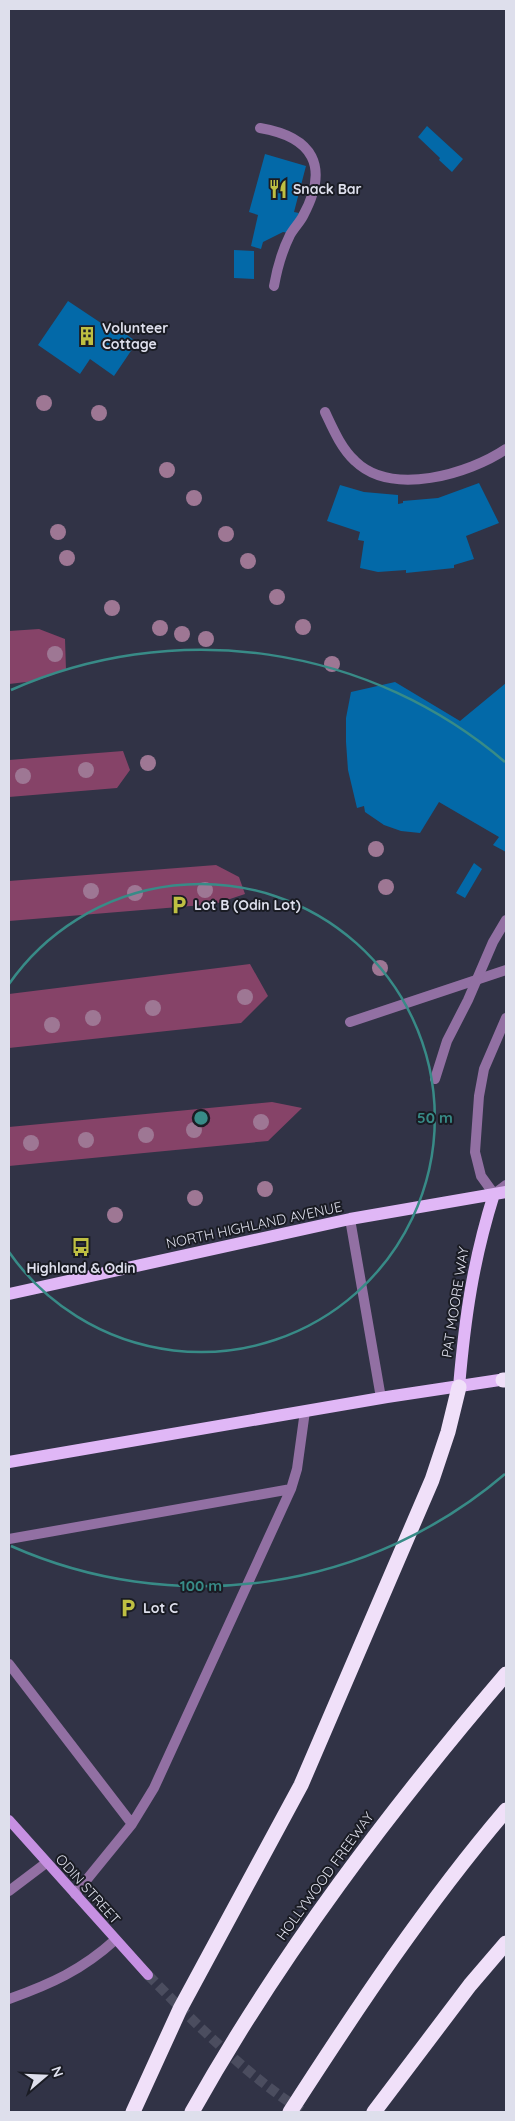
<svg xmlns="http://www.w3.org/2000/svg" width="515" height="2121" viewBox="0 0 515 2121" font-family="Quicksand,sans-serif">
	<rect width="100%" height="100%" fill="#313346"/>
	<path fill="#864368" d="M39,629l26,10 1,31 -31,11 -26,3v-53z
		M123,751l7,19 -13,18 -108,9v-37z
		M216,865l23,12 6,17 -30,10 -206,17v-40z
		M250,964l18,32 -27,27 -232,25v-54z
		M272,1102l30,6 -34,33 -259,25v-39z"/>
	<path fill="#0369a8" d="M427,126l36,33 -11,13 -13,-12 1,-2 -22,-21z
		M265,154l41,12 -12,46 5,1 -10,20 -6,-1 -20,10 -2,7 -10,-3 7,-31 -9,-3z
		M234,250l20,1v28l-20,-1z
		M68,301l45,30 4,-3 20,14 -23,34 -24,-17 -10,15 -42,-29z
		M479,483l20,40 -33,13 8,23 -20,6v3l-48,5v-3l-28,2 -18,-4 4,-27 -6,-1 2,-8 -33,-11 13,-36 24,7 34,3v9l5,-1v-2l35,-3z
		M395,682l65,39 46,-38v169l-13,-7 6,-8 -60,-35 -19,31 -19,-2 -17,-6 -19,-13 -1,-6 -7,2 -9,-38 -2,-28v-24l5,-26z
		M474,863l8,6 -17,29 -9,-5z"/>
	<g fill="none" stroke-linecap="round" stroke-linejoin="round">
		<path stroke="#4b4d5f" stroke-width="10" stroke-dasharray="10 5" stroke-linecap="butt" d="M148,1975c48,49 98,100 156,137"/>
		<path stroke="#9270a3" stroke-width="10" d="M506,1018l-22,51 -5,27 -4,56 6,24 13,18 12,-9
			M350,1022l156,-52
			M350,1219l31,179
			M291,1489l6,-20 8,-58
			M9,1539l282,-50 -137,299 -22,36 -57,70
			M9,1664l123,160
			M9,1891l37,-28"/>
		<path stroke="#9270a3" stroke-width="10" d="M260,128c53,9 70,38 43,88 -3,6 -9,12 -13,19 -8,16 -13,34 -16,51
			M325,412c8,17 16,36 30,49 37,36 114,13 151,-12
			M435,1079l12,-38 21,-41 25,-58 13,-22
			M9,1999c42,-15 73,-29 106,-59"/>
		<path stroke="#c690e2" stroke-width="10" d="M9,1820l139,155"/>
		<path stroke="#e0b7f6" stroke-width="12" d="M9,1294l341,-75 156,-27
			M459,1387c6,-70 14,-126 35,-193
			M9,1462l378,-65 119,-18"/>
		<path stroke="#f0e0f9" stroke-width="15" d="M503,1380h3
			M133,2112l47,-103 121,-224 131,-305 16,-48 11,-45
			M192,2112c88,-157 197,-301 314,-438
			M290,2112c67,-104 136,-208 216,-302
			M374,2112l96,-127 36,-42"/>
	</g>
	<g fill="#9e7794">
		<circle cx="44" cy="403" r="8"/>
		<circle cx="99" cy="413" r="8"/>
		<circle cx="167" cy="470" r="8"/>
		<circle cx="194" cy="498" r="8"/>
		<circle cx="58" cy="532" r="8"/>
		<circle cx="226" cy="534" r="8"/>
		<circle cx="67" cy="558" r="8"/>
		<circle cx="248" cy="561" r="8"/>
		<circle cx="277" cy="597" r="8"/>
		<circle cx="112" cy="608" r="8"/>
		<circle cx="303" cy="627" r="8"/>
		<circle cx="160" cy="628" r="8"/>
		<circle cx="182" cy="634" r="8"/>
		<circle cx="206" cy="639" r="8"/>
		<circle cx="55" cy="654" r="8"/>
		<circle cx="332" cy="664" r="8"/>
		<circle cx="148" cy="763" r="8"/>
		<circle cx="86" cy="770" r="8"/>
		<circle cx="23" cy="776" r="8"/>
		<circle cx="376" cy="849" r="8"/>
		<circle cx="386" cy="887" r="8"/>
		<circle cx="205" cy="890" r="8"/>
		<circle cx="91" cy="891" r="8"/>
		<circle cx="135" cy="893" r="8"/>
		<circle cx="380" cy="968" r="8"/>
		<circle cx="245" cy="997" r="8"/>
		<circle cx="153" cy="1008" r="8"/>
		<circle cx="93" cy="1018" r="8"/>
		<circle cx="52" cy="1025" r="8"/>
		<circle cx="261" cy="1122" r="8"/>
		<circle cx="194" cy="1130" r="8"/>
		<circle cx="146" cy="1135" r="8"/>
		<circle cx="86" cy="1140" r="8"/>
		<circle cx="31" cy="1143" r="8"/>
		<circle cx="265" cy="1189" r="8"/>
		<circle cx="195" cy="1198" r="8"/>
		<circle cx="115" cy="1215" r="8"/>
	</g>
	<g fill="none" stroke="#388b87" stroke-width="2.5">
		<path d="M9 984A234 234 0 1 1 9 1252"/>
		<path d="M505 1474A468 468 0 0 1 11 1546M11 690A468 468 0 0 1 505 762"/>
	</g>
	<defs>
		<g id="restaurant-bare" transform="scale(1.5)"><path d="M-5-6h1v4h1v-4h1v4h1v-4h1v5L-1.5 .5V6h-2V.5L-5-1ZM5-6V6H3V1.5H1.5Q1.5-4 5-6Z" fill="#bebf42" stroke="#1a1c24" stroke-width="2.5" paint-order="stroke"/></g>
		<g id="building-bare" transform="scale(1.5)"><path d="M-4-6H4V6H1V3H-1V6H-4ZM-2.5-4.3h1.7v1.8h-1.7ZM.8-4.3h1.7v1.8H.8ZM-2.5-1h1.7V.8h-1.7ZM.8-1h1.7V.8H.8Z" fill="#bebf42" stroke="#1a1c24" stroke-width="2.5" paint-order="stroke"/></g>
		<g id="parking-bare" transform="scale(1.5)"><path d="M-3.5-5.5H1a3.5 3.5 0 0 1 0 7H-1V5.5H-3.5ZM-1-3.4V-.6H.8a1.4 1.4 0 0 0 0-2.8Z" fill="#bebf42" stroke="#1a1c24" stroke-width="2.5" paint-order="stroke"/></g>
		<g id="bus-bare" transform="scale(1.5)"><path d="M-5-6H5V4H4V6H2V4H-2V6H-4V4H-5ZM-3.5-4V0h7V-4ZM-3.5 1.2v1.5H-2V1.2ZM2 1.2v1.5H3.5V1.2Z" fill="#bebf42" stroke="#1a1c24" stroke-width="2.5" paint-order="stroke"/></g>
	</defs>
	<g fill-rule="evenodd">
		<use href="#restaurant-bare" x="278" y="189"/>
		<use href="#building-bare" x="87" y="336"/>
		<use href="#parking-bare" x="179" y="905"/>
		<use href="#bus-bare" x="81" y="1247"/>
		<use href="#parking-bare" x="128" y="1608"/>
	</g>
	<g text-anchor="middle" stroke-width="4" stroke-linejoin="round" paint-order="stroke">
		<g font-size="14" font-weight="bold" fill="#dedfec" stroke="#1a1c24" text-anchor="start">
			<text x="293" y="194">Snack Bar</text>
			<text x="102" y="333">Volunteer<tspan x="102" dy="16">Cottage</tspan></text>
			<text x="194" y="910">Lot B (Odin Lot)</text>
			<text x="81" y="1273" text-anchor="middle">Highland &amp; Odin</text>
			<text x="143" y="1613">Lot C</text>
		</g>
		<g font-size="14" fill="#dedfec" stroke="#1a1c24">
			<text transform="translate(254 1225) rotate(-12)" y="5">NORTH HIGHLAND AVENUE</text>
			<text transform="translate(455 1302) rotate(-81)" y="5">PAT MOORE WAY</text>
			<text transform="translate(325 1876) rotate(-54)" y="5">HOLLYWOOD FREEWAY</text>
			<text transform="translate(88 1889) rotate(48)" y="5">ODIN STREET</text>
		</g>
	</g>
	<circle cx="201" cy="1118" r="8" fill="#388b87" stroke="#1a1c24" stroke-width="2.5"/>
	<g font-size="15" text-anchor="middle" font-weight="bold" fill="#388b87" stroke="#1a1c24" stroke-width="4" stroke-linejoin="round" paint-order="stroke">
		<text x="435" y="1123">50 m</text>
		<text x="201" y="1591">100 m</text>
	</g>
	<rect width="515" height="2121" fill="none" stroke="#dedfec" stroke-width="20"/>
	<g transform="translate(45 2076) rotate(71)" stroke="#1a1c24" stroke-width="4" paint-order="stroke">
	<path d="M0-4L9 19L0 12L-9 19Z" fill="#dedfec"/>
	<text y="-8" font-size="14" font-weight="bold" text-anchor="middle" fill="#dedfec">N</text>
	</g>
</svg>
